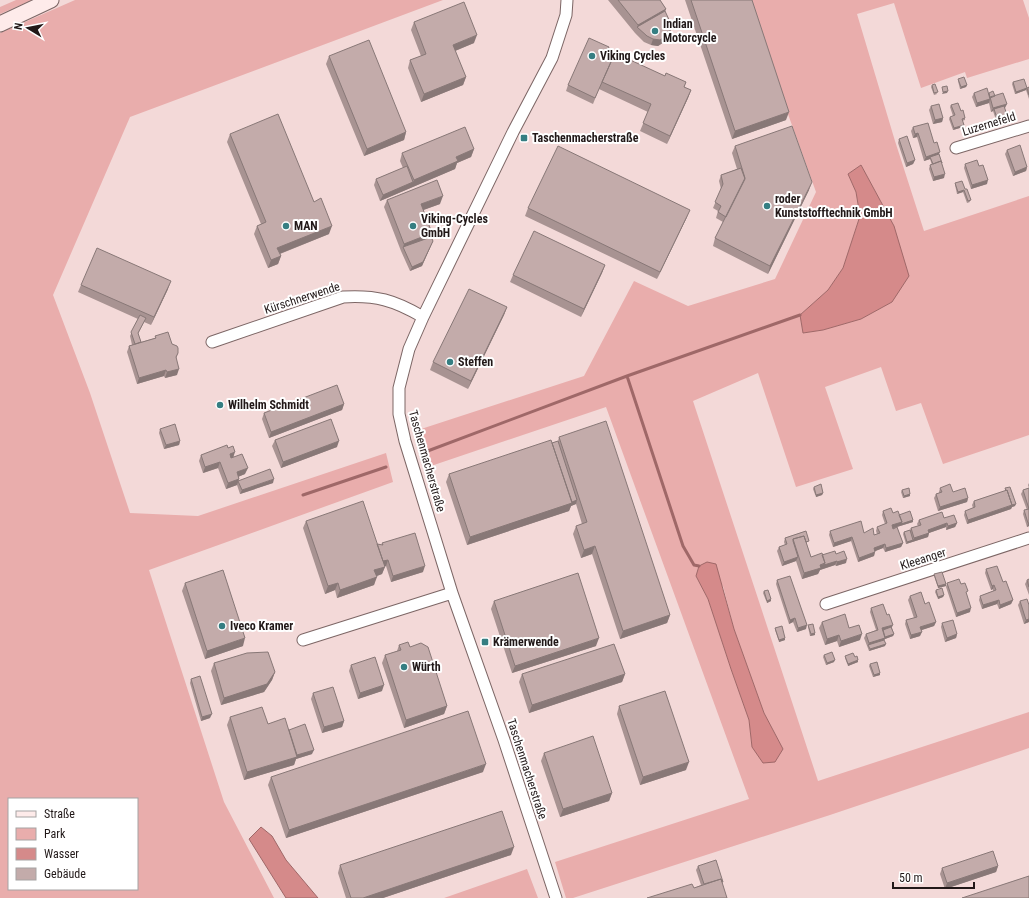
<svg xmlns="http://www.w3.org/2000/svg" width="1029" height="898" viewBox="0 0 1029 898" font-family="'Roboto Condensed',sans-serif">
	<rect width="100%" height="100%" fill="#f3d9d8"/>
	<path fill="#e9adac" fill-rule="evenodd" d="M16,0h16l-32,14v-7z
		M75,0h368l-313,117 -77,178 37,98 40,120 68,3 188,-63 7,29 -244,88 75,232 50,96h-274v-865zM9,799h128v90h-128z
		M747,0h276l6,18v41l-62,19 -2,-6 -44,16 -27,-85 -37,11 38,127 29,90 105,-35v239l-86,29 -22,-61 -25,8 -15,-44 -56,20 28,82 -57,18 -38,-114 -65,28 125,380 211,-69v36l-199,67 -257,83h-7l-11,-36 194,-63 -143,-392 -178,60 -10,-37 166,-54 50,-95 54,25 87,-27 41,-87zM861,165l33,61 -2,76 -31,17 -38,11 -20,3 -3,-18 28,-25 15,-22 17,-52 -4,-24 -8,-18zM696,576l27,10 11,43 30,84 19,36 -31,-2 -3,-27 -18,-51 -23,-70z
		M527,869l11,29h-94z"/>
	<path fill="#d58a8a" stroke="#9f6868" d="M861,165l33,61 15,50 -17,26 -31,17 -38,11 -20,3 -3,-18 28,-25 15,-22 17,-52 -4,-24 -8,-18z
		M707,562l9,2 18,65 30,84 19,36 -8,13 -12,1 -11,-16 -3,-27 -18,-51 -23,-70 -12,-23 3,-10z
		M261,827l11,9 14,24 32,38h-32l-37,-59z"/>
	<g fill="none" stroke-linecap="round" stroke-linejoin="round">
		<path stroke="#9f6868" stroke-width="3" d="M627,376l56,170 11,19 5,1
			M425,452l202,-76 173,-61
			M303,495l83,-28"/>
		<g stroke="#7c6665" stroke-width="13">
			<path id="street" d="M956,148l73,-22
				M212,342l131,-45c33,-2 51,3 80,20
				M826,604l203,-66
				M303,640l149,-47
				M556,898l-52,-158 -52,-147 -47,-152 -6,-27v-26l10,-39 14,-32 90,-185 39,-74 14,-43 1,-15"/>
		</g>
		<g stroke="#7c6665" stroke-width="17">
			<path id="secondary" d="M0,24l51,-24"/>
		</g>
		<use href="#street" stroke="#fff" stroke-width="11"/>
		<use href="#secondary" stroke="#feebea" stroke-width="15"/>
	</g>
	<path fill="#a89392" d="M608,0h52l6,9 -1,2 3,26 -4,5 -6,4 -7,-1 -7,-3 -9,-9z
		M685,0h67l34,120 -54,19z
		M414,22l60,21 -19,8 11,26 -3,8 -42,17 -13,-34 2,-8 11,-4 -10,-26z
		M609,47l-1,5 57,24 21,6 -2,5 7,3 -3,8 -21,46 -27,-13 8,-19 -49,-23 -6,15 -27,-13 2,-6z
		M329,56l77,76 -2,8 -40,16 -38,-92z
		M958,79l9,6 -1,2 -6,2 -2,-8z
		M1013,82l14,6 2,-1v12l-3,-9 -11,4 -3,-10z
		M932,85l5,9 -3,1 -3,-8z
		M974,93h15l6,3 10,12h-1l4,10 -1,2 -10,3 -4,-12 -2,1 -2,-9 -13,4 -4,-10z
		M951,105l10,6 4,7v2l-3,1 1,6 -10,3 -4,-11 1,-2 3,-1 -3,-9z
		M931,106l12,12 -1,4 -9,2 -4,-14z
		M913,127l21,16 5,11 5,24 -11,3 -4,-12 1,-4h2l-2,-6 -6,2 -7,-24 -4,1 -2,-7z
		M230,134l84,68 15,32 -49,20 1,2 -3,8 -10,4 -14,-34 3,-8 4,-2 -34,-82z
		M899,139l16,21 -2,4 -7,3 -8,-24z
		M735,146l74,44 -41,84 -55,-28 2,-8 8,-16 -7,-4 2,-7 -5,-3 8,-19 -2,-8 2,-6 16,-6 -5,-16z
		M474,149l-3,8 -14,6 -2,6 -75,32 -6,-16 2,-6 27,-11 -3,-7 2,-8z
		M1007,150l20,17 -1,4 -13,5 -8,-22z
		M965,164l22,20 -16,5 -7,-21z
		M955,183l10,6 5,13 -3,1 -4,-11 -6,2 -2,-9z
		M387,200l53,4 -17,6 9,23 -1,4 2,4 -11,25 -12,5 -9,-20 -17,-44z
		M528,208l159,9 -30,62 -132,-63z
		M605,265l-3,8 -21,44 -71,-35 3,-7z
		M81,285l87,4 -17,36 -7,-3 -6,12 3,8 14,-4v-2l17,8 6,9 -2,6 1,16 -12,3 -1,-2 -27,8 -10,-32 2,-6 3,-1 -2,-9 8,-17 -60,-27z
		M507,307l-3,8 -36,74 -38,-19 3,-8z
		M344,404l-2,6 -73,28 -7,-19 2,-6z
		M160,429l20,12 -1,4 -15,4 -5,-16z
		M559,437l111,178 -3,8 -47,16 -28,-85 -11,4 -8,-24 3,-8 6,-2 -6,-20 -5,2 -2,5 -102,34 -21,-63 3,-8 103,-31 6,-2z
		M275,440l62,7 -56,21 -9,-22z
		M228,448l17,26 -7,3 1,2 -2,6 -11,4 -8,-21 -15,5 -4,-12 2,-6z
		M238,481l35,2 -33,11 -3,-9z
		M1029,483v43l-2,1 -4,-13 1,-4h3l-6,-16 2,-4 6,-2 -1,-3z
		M814,487l9,6 -1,2 -6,2 -3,-8z
		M940,488l28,10 -1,4 -29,9 -4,-13 2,-4 3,-1v-1z
		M1005,488l10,18 -3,1 -1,2 -44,15 -3,-9 1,-4 8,-3 -1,-3 2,-4 31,-10z
		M902,490l8,4v2l-7,2 -2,-6z
		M883,511l16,4 14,7 -16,5 6,16 -2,4 -16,5 -2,-4 -8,3 -1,5 -16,6 -7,-21 -18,6 -4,-12 1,-4 34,2 10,2 3,-1 -1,-3 1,-4 8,-3 -3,-9z
		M944,518l13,5 -2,4 -9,3v-3l-17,6 -1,4 -22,7 -3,-10 1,-2 6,-2 1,-2 7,-2 -1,-2 2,-4z
		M306,521l71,23 5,1v-2l41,29 -32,10 -5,-16h-1l-3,8 -6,2 -2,9 -37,13 -2,-8 -10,4 -22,-66z
		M806,531l1,14 4,12 11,-2 14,-1 10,9 -10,3 -1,-1 -15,5 -2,4 -16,5 -6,-18 -14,5 -5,-15 2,-4 6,-2 -1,-3 1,-4z
		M986,569l17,13 10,18 -2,4 -12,5 -2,-5 -15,5 -3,-9 1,-4 13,-5v-2l-2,1 -6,-17z
		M934,574l12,10v2l-8,2 -4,-12z
		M1029,579v16l-4,-11 2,-4z
		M777,580l29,49 -9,3 -4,-10 -4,2 -13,-40z
		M185,583l58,63 -38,13 -23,-68z
		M947,583l14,1 6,11 3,17 -14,5 -10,-30z
		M936,590l8,5 -1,2 -5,2 -3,-7z
		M764,591l7,8v2l-4,2 -4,-10z
		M910,596l26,26 -2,4 -13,4 -1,6 -10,3 -5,-15 1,-4 8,-2 -6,-18z
		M494,601l102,45 -84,27 -21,-64z
		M1020,601l9,4v17l-5,2 -6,-19z
		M871,608l21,20 2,6 -1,2 -8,3 -1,1 1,6 -16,5 -5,-13 2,-4 10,-4 -6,-18z
		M822,622l27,6 11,12 -21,7 -2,-6 -12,4 -6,-17z
		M942,623l15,11 -1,4 -11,4 -4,-15z
		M808,625l7,8v2l-5,1 -2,-9z
		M775,628l10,12 -6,2 -4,-12z
		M399,645l11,2 37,59 -3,8 -40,14 -22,-65 3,-8 12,-4z
		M824,655l10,7 -8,3 -3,-8z
		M845,656l13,6 -10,4 -3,-8z
		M214,663l61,9 -3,8 -8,12 -43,13 -10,-34z
		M870,664l10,9v2l-7,2 -4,-11z
		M351,665l31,26 -24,8 -9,-28z
		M522,674h103l-3,8 -93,31 -10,-31z
		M191,679l19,39 -9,3 -11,-38z
		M313,693l31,28 -2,6 -20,6 -11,-34z
		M619,706l67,64 -46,15 -23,-71z
		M230,717l38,7 21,6 23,24 -16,5 -2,6 -50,15 -17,-55z
		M544,753l68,40 -3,8 -49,16 -19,-56z
		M483,772l-197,66 -18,-53 3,-8z
		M511,855l-128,43h-37l-8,-25 2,-8z
		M698,866l25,17 -29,5 7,-3 -5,-15z
		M998,866l-2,6 -51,17 -5,-15 2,-6z"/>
	<path fill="#887877" d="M666,9l-3,8 -26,10 1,-2z
		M670,31l-2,6 -4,5 -6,4 -7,-1 2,-6z
		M477,35l-3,8 -24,10 3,-8z
		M466,77l-3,8 -42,17 3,-8z
		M967,85l-1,2 -6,2 1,-2z
		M1027,88l-1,2 -11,4 1,-2z
		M691,90l-3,8 -21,46 3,-8z
		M948,91l-1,2 -5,1 1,-2z
		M990,99l-1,4 -13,4 1,-4z
		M1007,104l-2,4 -11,3v-2l-1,2 -2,1 2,-4z
		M789,112l-3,8 -54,19 3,-8z
		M943,118l-1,4 -9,2 2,-4z
		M1008,118l-1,2 -10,3 1,-2z
		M964,125l-1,2 -10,3 1,-2z
		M406,132l-2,8 -40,16 3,-7z
		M918,133l-1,4 -4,1 2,-4z
		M474,149l-3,8 -14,6 -2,6 -75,32 3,-6 30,-13 1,-2 42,-23z
		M940,152l-2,4 -8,1v2l-6,2 2,-4z
		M915,160l-2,4 -7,3 1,-4z
		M1027,167l-1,4 -13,5 2,-4z
		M945,174l-1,4 -11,3 1,-4z
		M988,180l-1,4 -16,5 1,-4z
		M812,182l-3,8 -41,84 2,-8z
		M964,190l-1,2 -6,2 1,-2z
		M443,196l-3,8 -22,8 3,-8z
		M690,210l-3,7 -30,62 3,-7z
		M332,226l-3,8 -55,22 3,-8z
		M432,233l-3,8 -26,6 1,-3z
		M433,241l-11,25 -12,5 2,-4z
		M281,256l-3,8 -10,4 3,-8z
		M605,265l-3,8 -21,44 3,-8z
		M171,281l-3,8 -17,36 3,-8z
		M507,307l-3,8 -36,74 3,-8z
		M179,369l-2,6 -12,3 2,-6z
		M166,370l-2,6 -27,8 2,-6z
		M344,404l-2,6 -73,28 2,-6z
		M180,441l-1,4 -15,4 2,-4z
		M339,441l-2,6 -56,21 2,-6z
		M235,452l-2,6 -5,2 2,-6z
		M220,462l-2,6 -15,5 2,-6z
		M248,468l-3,6 -10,4 2,-6z
		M239,479l-2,6 -11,4 2,-6z
		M274,479l-1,4 -33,11 2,-4z
		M823,493l-1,2 -6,2v-2z
		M910,494v2l-7,2 1,-2z
		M968,498l-1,4 -29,9 2,-4z
		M577,500l-1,4 -5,2 -2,5 -102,34 3,-8z
		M1016,504l-1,2 -3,1 -1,2 -44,15 1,-4z
		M913,520v2l-23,7 2,-4 10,-3z
		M947,523l-1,4 -20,7 2,-4z
		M957,523l-2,4 -9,3 2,-4z
		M1028,523h1v3l-2,1z
		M929,533l-1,4 -22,7 1,-2 6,-2 1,-2z
		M852,537l-1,4 -18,6 1,-4z
		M903,543l-2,4 -16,5 1,-4z
		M885,544l-2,4 -10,4 1,-4z
		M595,546l-3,8 -11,4 3,-8z
		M875,552l-1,4 -16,6 1,-4z
		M798,557l-2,4 -14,5 2,-4z
		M847,559l-1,4 -10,3 1,-4z
		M388,560l-2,6 -6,1 2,-6z
		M837,561l-2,4 -15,5 -2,4 -16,5 2,-6 16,-8z
		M425,566l-2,6 -32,10 2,-6z
		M385,567l-3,7 -10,4 2,-8z
		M377,577l-3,8 -37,13 3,-8z
		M338,583l-3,7 -10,4 3,-8z
		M946,584v2l-8,2v-2z
		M994,585l-1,4 -2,1 1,-4z
		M944,595l-1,2 -5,2v-2z
		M771,599v2l-4,2v-2z
		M999,600l-2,4 -15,5 1,-4z
		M1013,600l-2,4 -12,5 1,-4z
		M971,608l-1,4 -14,5 1,-4z
		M670,615l-3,8 -47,16 3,-8z
		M795,618l-2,4 -4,2 1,-4z
		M1029,619v3l-5,2 2,-4z
		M936,622l-2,4 -15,5 1,-4z
		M807,625l-1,4 -9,3 1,-4z
		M893,625l-2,4 -9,3v-4z
		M922,632l-2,4 -10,3 1,-4z
		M815,633v2l-5,1 1,-2z
		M862,634l-2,6 -21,7 2,-6z
		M894,634l-1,2 -8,3 -2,3 -15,3 1,-2 14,-6z
		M957,634l-1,4 -11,4 2,-4z
		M839,635l-2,6 -12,4 2,-6z
		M245,638l-2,8 -38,13 2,-8z
		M599,638l-3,8 -84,27 3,-7z
		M785,638v2l-6,2v-2z
		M886,644l-1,2 -16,5 1,-2z
		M835,660l-1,2 -8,3 1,-2z
		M858,660v2l-10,4v-2z
		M275,672l-3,8 -8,12 -43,13 3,-7z
		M880,673v2l-7,2 1,-2z
		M625,674l-3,8 -93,31 3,-8z
		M384,685l-2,6 -24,8 2,-6z
		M447,706l-3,8 -40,14 2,-8z
		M212,714l-2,4 -9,3 1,-4z
		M344,721l-2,6 -20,6 2,-6z
		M314,750l-2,4 -16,5 -2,6 -50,15 3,-8 50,-15v-2z
		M689,762l-3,8 -46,15 3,-8z
		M486,764l-3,8 -197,66 3,-8z
		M612,793l-3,8 -49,16 3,-8z
		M514,847l-3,8 -128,43h-20z
		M998,866l-2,6 -51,17 2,-6z"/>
	<path fill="#c3abaa" stroke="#887877" d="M618,0h42l6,9 -28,16z
		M691,0h61l37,112 -54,19z
		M464,2l13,33 -24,10 13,32 -42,17 -14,-34 16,-6 -12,-32z
		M665,11l6,13 -1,7 -4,5 -6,4 -7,-1 -6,-3 -10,-9z
		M589,38l20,9 -2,5 7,3 -19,43 -27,-13z
		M369,40l37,92 -39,17 -38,-93z
		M615,53l50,23 1,-3 20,9 -2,5 7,3 -21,46 -27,-13 8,-19 -49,-22z
		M964,77l3,8 -6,2 -3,-8z
		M1024,79l3,9 -11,4 -3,-10z
		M935,84l3,8 -4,1 -2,-8z
		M947,86l1,5 -5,1 -1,-5z
		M1029,87v8l-2,-7z
		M987,88l3,11 -13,4 -3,-10z
		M993,91l2,5 -5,2 -1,-5z
		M1003,93l4,11 -14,4 -3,-11z
		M958,103l3,8 2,-1 2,8 -3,1 2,6 -10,3 -4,-11 5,-2 -4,-10z
		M939,104l4,14 -8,2 -4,-14z
		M1004,106l4,12 -10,3 -4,-12z
		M278,114l36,88 7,-4 11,28 -55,22 4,8 -10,4 -14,-34 9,-4 -36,-88z
		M928,123l6,20 3,-1 3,10 -14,5 -8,-24 -3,1 -2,-7z
		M792,126l20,56 -42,84 -55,-28 30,-60 -10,-32z
		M465,127l9,22 -18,8 2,4 -44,19 -12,-27z
		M907,136l8,24 -8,3 -8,-24z
		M1020,145l7,22 -12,5 -8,-22z
		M558,146l132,64 -30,62 -132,-64z
		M939,154l3,9 -1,-2 -8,3 -3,-7z
		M977,160l2,6 4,-1 5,15 -16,5 -7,-21z
		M941,161l4,13 -11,3 -4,-12z
		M407,166l6,16 -30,13 -7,-16z
		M741,168l4,11 -19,38 -8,-5 3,-6 -6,-4 8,-18 -2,-9z
		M437,180l6,16 -22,8 11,29 -28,11 -17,-44z
		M962,181l3,8h2l4,11 -3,1 -4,-11 -6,2 -3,-9z
		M534,231l71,34 -21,44 -71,-34z
		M431,237l2,4 -10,21 -11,5 -9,-20z
		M97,248l74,33 -17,36 -73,-32z
		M469,289l38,18 -36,74 -38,-19z
		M140,315l6,3 -8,15 3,9 -6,2 -4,-12z
		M168,332l4,12 5,2 1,2v5l-2,4 3,12 -12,3 -1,-2 -27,8 -10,-32 27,-8 -1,-2z
		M337,385l7,19 -73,28 -7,-19z
		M331,419l8,22 -56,21 -8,-22z
		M606,421l64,194 -47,16 -28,-85 -11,4 -8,-24 11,-4 -28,-85z
		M175,424l5,17 -14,4 -6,-16z
		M551,440l21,63 -102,34 -21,-63z
		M558,441l19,59 -5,2 -20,-59z
		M227,445l1,3 5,-2 2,6 -5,2 1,4 11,-4 6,14 -11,4 2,7 -11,4 -8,-21 -15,5 -4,-12z
		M270,469l4,10 -32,11 -4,-9z
		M821,484l2,9 -7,2 -2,-8z
		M950,484l3,8 12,-4 3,10 -28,9 -4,-13 6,-2 -2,-4z
		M1010,487l6,17 -4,1 -5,-15 -1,1 -1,-3z
		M909,488l1,6 -6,2 -2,-6z
		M1029,488v21l-6,-19z
		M1007,490l5,15 -44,15 -3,-9 10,-4 -1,-6z
		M363,501l22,66 -11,3 3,7 -37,13 -2,-7 -10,3 -22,-65z
		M891,508l2,5 5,-2 4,11 -10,3 1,4 4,-2 6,16 -17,5 -1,-4 -11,4 1,4 -16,6 -7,-21 -18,6 -4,-12 31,-10 3,12 9,-5 1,7 6,-2 -3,-6 10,-4 -4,-12z
		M1029,509v14h-1l-4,-13z
		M910,511l3,9 -12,4 1,-2 -3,-7z
		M942,512l2,6 10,-3 3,8 -9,3 -1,-3 -19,7 1,3 -15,5 -3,-10 10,-3 -2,-5z
		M910,530l3,10 -6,2 -3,-10z
		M806,531l3,10 -3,1 -2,-6 -11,3v2l5,16 -14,5 -5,-15 8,-3 -2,-6z
		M415,533l10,33 -32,10 -5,-16 -5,1 -6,-17 6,1 -1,-2z
		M804,536l7,21 11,-4 3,10 -5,2 1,3 -17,5 -11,-34z
		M835,551l1,3 8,-3 3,8 -10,3v-1l-13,4 1,-2 -3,-8z
		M997,566l6,16 3,-1 7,19 -13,5 -1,-5 -16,5 -3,-9 16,-6 -2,-5 -2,1 -6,-17z
		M223,570l22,68 -38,13 -22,-68z
		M942,572l4,12 -8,2 -4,-12z
		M578,573l21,65 -84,28 -21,-65z
		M790,576l17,49 -9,3 -3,-10 -5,2 -13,-40z
		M959,579l2,5 4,-1 3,8 -2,1 5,16 -14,5 -10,-30z
		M1029,579v8l-2,-7z
		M942,588l2,7 -6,2 -2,-7z
		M768,590l3,9 -4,2 -3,-10z
		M921,592l4,12 4,-2 7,20 -16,5 2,5 -11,3 -5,-15 11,-3 -7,-21z
		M1027,599l2,6v14l-3,1 -6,-19z
		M883,604l4,11 2,-1 4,11 -11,3 3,10 -16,5 -3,-9 12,-4 -7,-22z
		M845,614l4,14 10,-3 3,9 -21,7 -2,-6 -12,4 -5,-17z
		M953,620l4,14 -10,4 -5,-15z
		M813,624l2,9 -4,1 -3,-9z
		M782,626l3,12 -6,2 -4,-12z
		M891,627l3,7 -9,3 -2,-7z
		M884,640l2,4 -16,5 -2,-4z
		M408,642l2,5 11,-4 7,4 19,59 -41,14 -21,-65 16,-5 -2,-5z
		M614,644l11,30 -93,31 -10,-31z
		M268,652l7,20 -8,12 -43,14 -10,-35 33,-10z
		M832,652l3,8 -8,3 -3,-8z
		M853,653l2,4 2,-1 1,4 -10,4 -3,-8z
		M375,657l9,28 -24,8 -9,-28z
		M877,662l3,11 -6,2 -4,-11z
		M200,676l12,38 -10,3 -11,-38z
		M333,687l11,34 -20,6 -11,-34z
		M665,691l24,71 -46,15 -24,-71z
		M262,707l6,17 17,-6 12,39 -50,15 -17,-55z
		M468,711l18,53 -197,66 -18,-53z
		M305,724l9,26 -17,5 -8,-25z
		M593,736l19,57 -49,16 -19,-56z
		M502,811l12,36 -151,51h-12l-11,-33z
		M993,851l5,15 -51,17 -5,-15z
		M716,860l7,22h-1l-1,-3 -17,5 -6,-18z
		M1029,876v22h-67z
		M721,879l6,19h-80l45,-14 2,4z"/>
	<g fill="#357e82" stroke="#fff" stroke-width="1.5">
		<circle cx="655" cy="31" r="4"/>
		<circle cx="592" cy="56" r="4"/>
		<rect x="520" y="134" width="8" height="8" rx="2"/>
		<circle cx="767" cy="206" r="4"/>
		<circle cx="286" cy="226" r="4"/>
		<circle cx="413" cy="226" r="4"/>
		<circle cx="450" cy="362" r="4"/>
		<circle cx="220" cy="405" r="4"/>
		<circle cx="222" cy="626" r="4"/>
		<rect x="481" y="638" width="8" height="8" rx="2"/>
		<circle cx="404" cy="667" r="4"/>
	</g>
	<g text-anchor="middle" stroke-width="4" stroke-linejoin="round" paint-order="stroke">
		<g font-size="12" font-weight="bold" fill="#211818" stroke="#fff" text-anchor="start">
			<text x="663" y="28">Indian<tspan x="663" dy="14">Motorcycle</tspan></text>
			<text x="600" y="60">Viking Cycles</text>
			<text x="532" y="142">Taschenmacherstraße</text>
			<text x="775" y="203">roder<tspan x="775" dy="14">Kunststofftechnik GmbH</tspan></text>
			<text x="421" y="223">Viking-Cycles<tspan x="421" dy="14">GmbH</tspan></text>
			<text x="294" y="230">MAN</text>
			<text x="458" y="366">Steffen</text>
			<text x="228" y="409">Wilhelm Schmidt</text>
			<text x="230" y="630">Iveco Kramer</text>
			<text x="493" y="646">Krämerwende</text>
			<text x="412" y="671">Würth</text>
		</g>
		<g font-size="12" fill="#211818" stroke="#fff">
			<text transform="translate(989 124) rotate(-17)" y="4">Luzernefeld</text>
			<text transform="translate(302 298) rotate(-18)" y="4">Kürschnerwende</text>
			<text transform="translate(427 461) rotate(74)" y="4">Taschenmacherstraße</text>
			<text transform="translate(923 559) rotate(-18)" y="4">Kleeanger</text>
			<text transform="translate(527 769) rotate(72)" y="4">Taschenmacherstraße</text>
		</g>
	</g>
	<rect x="8" y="798" width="130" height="92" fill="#ffffff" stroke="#a6a3a3"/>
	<rect x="16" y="811" width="20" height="6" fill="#feebea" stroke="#a6a3a3"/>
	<text x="44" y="818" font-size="12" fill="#211818">Straße</text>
	<rect x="16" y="828" width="20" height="12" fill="#e9adac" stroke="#a6a3a3"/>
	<text x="44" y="838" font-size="12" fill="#211818">Park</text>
	<rect x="16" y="848" width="20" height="12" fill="#d58a8a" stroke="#a6a3a3"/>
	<text x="44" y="858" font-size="12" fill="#211818">Wasser</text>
	<rect x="16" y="868" width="20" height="12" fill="#c3abaa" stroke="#a6a3a3"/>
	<text x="44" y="878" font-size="12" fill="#211818">Gebäude</text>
	<g transform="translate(28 28) rotate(280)" stroke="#ffffff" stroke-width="3" paint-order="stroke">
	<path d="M0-3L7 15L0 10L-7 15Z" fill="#211818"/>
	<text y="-6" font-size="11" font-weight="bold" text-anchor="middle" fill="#211818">N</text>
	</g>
	<path d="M893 882v6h81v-6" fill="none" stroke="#211818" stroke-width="2"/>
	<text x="899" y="882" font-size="12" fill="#211818" stroke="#ffffff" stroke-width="3" paint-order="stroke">50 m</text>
</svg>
